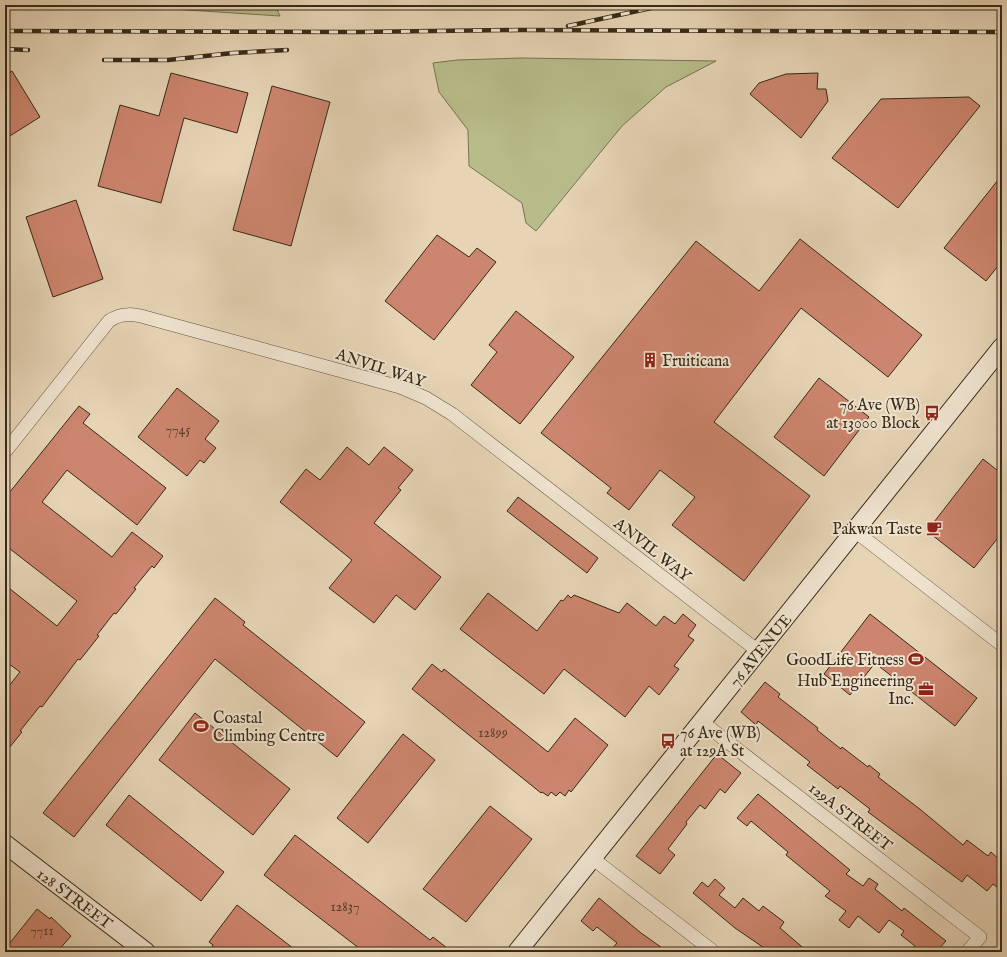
<svg xmlns="http://www.w3.org/2000/svg" width="1007" height="957" viewBox="0 0 1007 957" font-family="'IM FELL English',serif">
	<rect width="100%" height="100%" fill="#e6d4b5"/>
	<filter id="stains"><feTurbulence type="fractalNoise" baseFrequency=".005" numOctaves="4"/><feColorMatrix values="0 0 0 0 .2 0 0 0 0 .09 0 0 0 0 .02 0 0 0 .5 -.17"/></filter>
	<radialGradient id="worn" r=".72"><stop offset=".6" stop-color="#630" stop-opacity="0"/><stop offset="1" stop-color="#630" stop-opacity=".3"/></radialGradient>
	<path fill="#b8bc8b" stroke="#787352" d="M110,5h165l5,11z
		M521,58l195,3 -50,26 -44,39 -86,105 -10,-8 -4,-20 -53,-37 -1,-36 -29,-38 -6,-29 24,-3z"/>
	<path fill="#cc856e" stroke="#372a18" d="M12,71l28,46 -35,22v-64z
		M171,73l77,20 -11,40 -53,-15 -23,85 -63,-17 22,-81 39,11z
		M818,73l-1,16h9l2,12 -27,37 -51,-44 9,-11 27,-9z
		M272,86l58,16 -39,144 -58,-16z
		M969,97l11,9 -82,102 -66,-50 49,-59z
		M1002,175v86l-16,20 -42,-33z
		M76,200l27,79 -50,18 -27,-80z
		M437,235l32,22 8,-9 19,14 -62,78 -49,-39z
		M800,239l122,96 -34,42 -87,-69 -87,114 96,74 -66,85 -72,-56 23,-28 -35,-27 -31,40 -22,-17 4,-5 -70,-55 155,-192 63,50z
		M516,311l58,46 -54,67 -49,-39 26,-33 -8,-7z
		M819,378l50,39 -45,59 -50,-39z
		M177,388l42,33 -14,18 11,9 -12,15 -4,-3 -13,16 -49,-39z
		M79,406l11,8 -7,9 83,65 -29,37 -70,-55 -25,32 70,55 20,-25 31,24 -9,12 -2,-2 -18,22 2,1 -20,25 -2,-1 -17,22 2,1 -19,24 -2,-1 -36,48 -2,-1 -20,25 2,1 -17,21v-62l15,-19 -15,-11v-76l52,41 20,-25 -72,-56v-47z
		M347,447l22,18 15,-18 29,23 -15,18 3,2 -27,33 67,54 -26,33 -19,-15 -22,28 -45,-35 23,-28 -72,-58 26,-33 14,11z
		M983,459l19,15v69l-5,-4 -23,29 -47,-37z
		M518,497l80,61 -11,15 -80,-62z
		M488,593l49,38 24,-31 2,1 5,-6 3,3 3,-3 45,18 8,-10 29,23 8,-10 11,8 8,-10 13,11 -8,11 6,4 -20,26 5,3 -20,26 -10,-9 -24,31 -61,-48 -20,25 -84,-65z
		M215,598l30,24 -2,3 122,97 -28,35 -122,-98 -141,178 -31,-24z
		M870,614l107,84 -22,28 -80,-63 -25,32 -26,-21z
		M432,664l10,8 2,-3 104,83 27,-34 33,27 -37,47 -2,-2 -4,6 -5,-4 -4,4 -5,-4 -3,4 -6,-4 -1,1 -129,-104z
		M765,682l15,12 -2,3 40,31 -1,2 24,19 1,-2 26,20 1,-2 11,9 -2,3 43,33 42,35 4,-5 21,16 3,-4 11,10v29l-9,-7 -6,7 -20,-16 -5,7 -94,-70 2,-3 -30,-23 -2,3 -31,-24 3,-3 -52,-41 -2,4 -15,-13z
		M195,713l95,76 -37,46 -94,-75z
		M403,734l32,26 -67,83 -31,-25z
		M717,754l24,19 -16,20 -5,-4 -15,20 -5,-4 -14,17 1,2 -19,25 7,6 -15,19 -24,-18z
		M758,794l92,76 -4,4 17,12 6,-8 9,6 -3,5 27,22 2,-3 42,33 -10,11h-25l4,-6 -14,-11 3,-4 -15,-11 -10,13 -21,-17 -9,12 -10,-8 7,-9 -21,-15 5,-5 -44,-36 2,-3 -37,-31 -4,5 -10,-8z
		M129,795l95,77 -23,29 -95,-76z
		M490,806l42,33 -66,83 -43,-33z
		M295,835l135,105 3,-3 19,15h-88l-100,-77z
		M715,879l10,9 -6,7 16,13 8,-10 16,13 4,-5 21,16 -4,6 28,24h-38l-35,-24 -42,-35 9,-11 6,5z
		M599,898l42,35 27,19h-59l8,-9 -20,-16 -4,4 -12,-10z
		M237,905l61,47h-79l-7,-5 1,-2 -4,-3z
		M37,909l13,10 1,-2 20,19 -14,16h-52v-3z"/>
	<g fill="none" stroke-linecap="round" stroke-linejoin="round">
		<g stroke="#63543f" stroke-width="14">
			<path id="street" d="M5,452l104,-131c13,-9 25,-7 39,-3l252,69 26,11 26,16 306,237
				M855,531l147,114
				M702,722l278,215 -13,15
				M592,858l122,94"/>
		</g>
		<g stroke="#372a18" stroke-width="20">
			<path id="secondary" d="M5,844l141,108
				M517,952l485,-605"/>
		</g>
		<use href="#street" stroke="#efe3cf" stroke-width="13"/>
		<use href="#secondary" stroke="#efe3cf" stroke-width="18"/>
		<g stroke="#372a18" stroke-width="4.5">
			<path id="rail" d="M568,26l97,-21
				M5,31l352,1 163,-2 482,2
				M5,49l23,1
				M104,60h64l65,-7 54,-3"/>
		</g>
		<use href="#rail" stroke="#efe3cf" stroke-width="3" stroke-dasharray="9" stroke-linecap="butt"/>
	</g>
	<defs>
		<g id="building-bare" transform="scale(1.2)"><path d="M-4-6H4V6H1V3H-1V6H-4ZM-2.5-4.3h1.7v1.8h-1.7ZM.8-4.3h1.7v1.8H.8ZM-2.5-1h1.7V.8h-1.7ZM.8-1h1.7V.8H.8Z" fill="#8f2418" stroke="#efe3cf" stroke-width="2.5" paint-order="stroke"/></g>
		<g id="bus-bare" transform="scale(1.2)"><path d="M-5-6H5V4H4V6H2V4H-2V6H-4V4H-5ZM-3.5-4V0h7V-4ZM-3.5 1.2v1.5H-2V1.2ZM2 1.2v1.5H3.5V1.2Z" fill="#8f2418" stroke="#efe3cf" stroke-width="2.5" paint-order="stroke"/></g>
		<g id="cafe-bare" transform="scale(1.2)"><path d="M-5.5-4.5H6V0H3Q3 3.5 0 3.5H-2.5Q-5.5 3.5-5.5 0ZM3-3.2v2h1.7v-2ZM-6 4.5H4V6H-6Z" fill="#8f2418" stroke="#efe3cf" stroke-width="2.5" paint-order="stroke"/></g>
		<g id="stadium-bare" transform="scale(1.2)"><path d="M0-5a6.5 5 0 1 0 0 10a6.5 5 0 1 0 0-10ZM-3.5-1.8h7v3.6h-7Z" fill="#8f2418" stroke="#efe3cf" stroke-width="2.5" paint-order="stroke"/></g>
		<g id="office-bare" transform="scale(1.2)"><path d="M-6-3h4V-5.5h4V-3h4V5H-6ZM-1-4.5V-3h2v-1.5ZM-6 0V1H6V0Z" fill="#8f2418" stroke="#efe3cf" stroke-width="2.5" paint-order="stroke"/></g>
	</defs>
	<g fill-rule="evenodd">
		<use href="#building-bare" x="650" y="360"/>
		<use href="#bus-bare" x="932" y="413"/>
		<use href="#cafe-bare" x="934" y="528"/>
		<use href="#stadium-bare" x="916" y="659"/>
		<use href="#office-bare" x="926" y="689"/>
		<use href="#stadium-bare" x="201" y="726"/>
		<use href="#bus-bare" x="668" y="741"/>
	</g>
	<g text-anchor="middle" stroke-width="4" stroke-linejoin="round" paint-order="stroke">
		<g font-size="14" fill="#5c412e">
			<text x="178" y="434">7745</text>
			<text x="493" y="737">12899</text>
			<text x="345" y="911">12837</text>
			<text x="42" y="935">7711</text>
		</g>
		<g font-size="16" fill="#372a18" stroke="#efe3cf" text-anchor="end">
			<text x="662" y="366" text-anchor="start">Fruiticana</text>
			<text x="920" y="410">76 Ave (WB)<tspan x="920" dy="18">at 13000 Block</tspan></text>
			<text x="922" y="534">Pakwan Taste</text>
			<text x="904" y="665">GoodLife Fitness</text>
			<text x="914" y="686">Hub Engineering<tspan x="914" dy="18">Inc.</tspan></text>
			<text x="213" y="723" text-anchor="start">Coastal<tspan x="213" dy="18">Climbing Centre</tspan></text>
			<text x="680" y="738" text-anchor="start">76 Ave (WB)<tspan x="680" dy="18">at 129A St</tspan></text>
		</g>
		<g font-size="16" fill="#372a18" stroke="#efe3cf">
			<text transform="translate(381 367) rotate(18)" y="6">ANVIL WAY</text>
			<text transform="translate(653 549) rotate(38)" y="6">ANVIL WAY</text>
			<text transform="translate(760 650) rotate(-51)" y="6">76 AVENUE</text>
			<text transform="translate(851 816) rotate(38)" y="6">129A STREET</text>
			<text transform="translate(75 898) rotate(37)" y="6">128 STREET</text>
		</g>
	</g>
	<rect width="1007" height="957" fill="none" stroke="#e6d4b5" stroke-width="20"/>
	<rect x="6" y="6" width="995" height="945" fill="none" stroke="#372a18" stroke-width="2"/>
	<rect x="10" y="10" width="987" height="937" fill="none" stroke="#372a18"/>
	<rect width="100%" height="100%" filter="url(#stains)"/>
	<rect width="100%" height="100%" fill="url(#worn)"/>
</svg>
